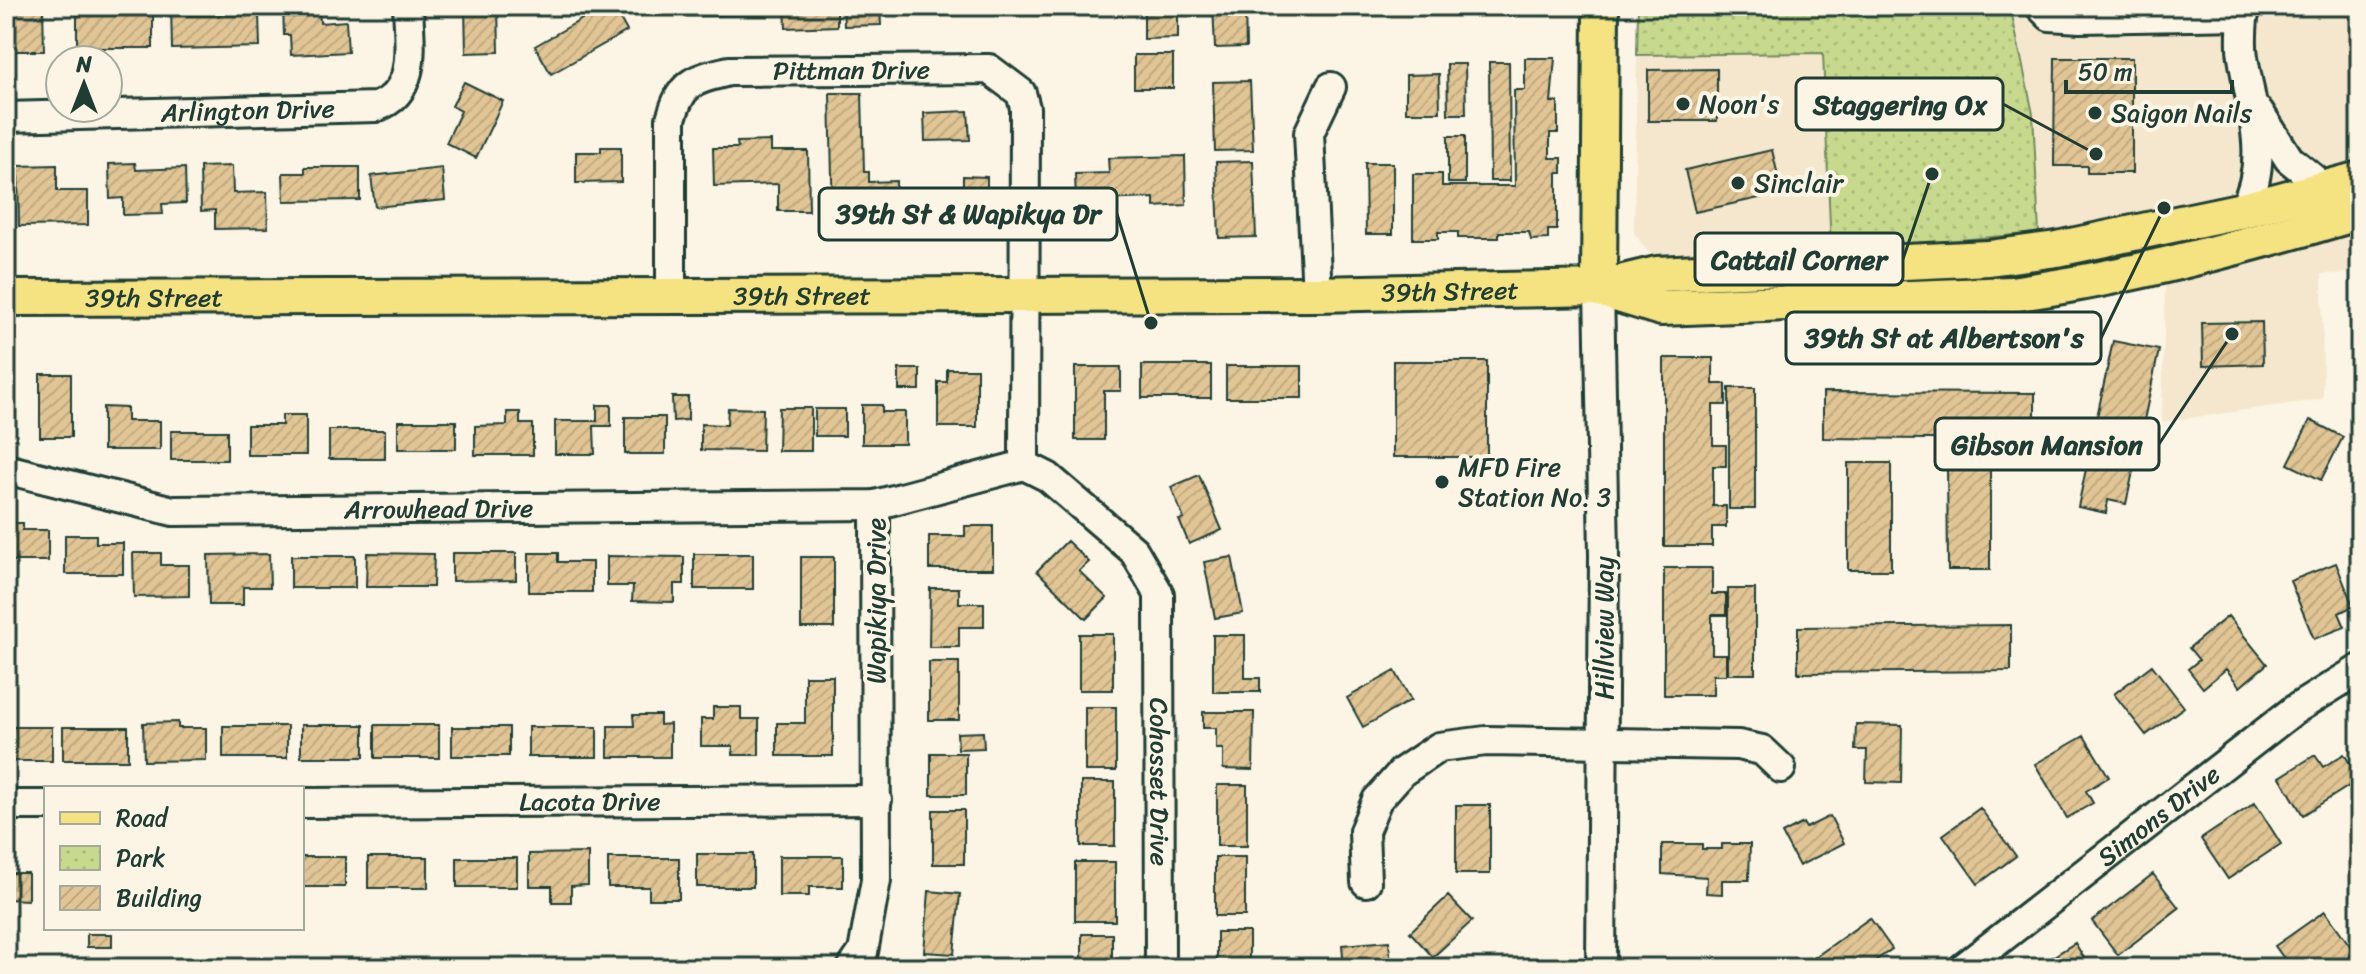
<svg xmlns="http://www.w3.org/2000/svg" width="2366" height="974" viewBox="0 0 2366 974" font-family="Sriracha,sans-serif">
	<defs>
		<pattern id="park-dots" width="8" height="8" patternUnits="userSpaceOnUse" patternTransform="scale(2)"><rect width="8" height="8" fill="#c7d98d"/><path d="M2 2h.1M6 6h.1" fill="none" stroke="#aabb7a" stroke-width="1.8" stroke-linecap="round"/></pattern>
		<pattern id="building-hatch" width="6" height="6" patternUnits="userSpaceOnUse" patternTransform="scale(2)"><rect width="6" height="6" fill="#e1c595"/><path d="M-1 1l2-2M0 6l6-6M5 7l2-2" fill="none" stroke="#c1aa81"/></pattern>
	</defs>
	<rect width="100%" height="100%" fill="#fcf5e5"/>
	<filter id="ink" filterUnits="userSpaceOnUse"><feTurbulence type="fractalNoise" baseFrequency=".0125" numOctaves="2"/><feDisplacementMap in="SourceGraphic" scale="16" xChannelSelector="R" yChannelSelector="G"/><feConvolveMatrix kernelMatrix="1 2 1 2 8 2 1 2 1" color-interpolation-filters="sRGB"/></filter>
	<g filter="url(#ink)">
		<path fill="#f4e7cd" d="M2010,6h350v155l-134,34 -187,38 -6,-119z
			M1823,53l8,198 -167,7 -16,-6 -14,-19 3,-178z
			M2360,225v48l-38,1 1,125 -161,23 3,-139 108,-25z"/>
		<path fill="url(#park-dots)" stroke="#738b60" stroke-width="2" d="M1638,6h372l23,108 6,119 -208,18 -8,-198 -186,2z"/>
		<path fill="url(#building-hatch)" stroke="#1f3d34" stroke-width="2" d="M9,6h34l1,45h-38z
			M283,6h36l1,17 26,-2 2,31 -57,3 -1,-20h-6z
			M465,6h33l1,46 -33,1z
			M605,6h8l14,25 -76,43 -16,-28z
			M686,6h79v8l-79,2z
			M785,6h52v20l-51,2z
			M843,6h37l1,19 -37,1z
			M915,6h58v1h-19v8h-24l1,-5h-16z
			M1125,6h53v32l-34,1v-28h-19z
			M1213,6h32l1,41 -31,1z
			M1283,6h73v2h-73z
			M2353,6h7v69h-7z
			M171,7h18v8l70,-1 1,33 -88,2z
			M77,14h76v34h-76z
			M1134,55h39v33h-39z
			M1525,58h30l-4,44h7v31h-8v25h12v15h-5v57h-9v9l-17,1 -2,-8h-30v6h-41v-6h-20v7h-25v-65h29v12h73l-1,-96h11z
			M2055,58h77v115h-45v-7h-33z
			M1489,62h20l1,119h-20z
			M1447,64h18l1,50h-18z
			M1717,69v52h-69v-51z
			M1439,74l1,38h-34v-37z
			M1250,81l3,69 -38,1 -2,-69z
			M464,82l39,19 -27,57 -30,-15 15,-32 -9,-5z
			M830,93h32l2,79h5v10l27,-1v28l-32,1v8l-31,1z
			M968,111l2,29 -45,1 -1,-28z
			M1448,136h17v47h-17z
			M771,141v10h37l1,60h-31v-27l-64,2 -1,-38h25l-1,-6z
			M601,147h20v35l-45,1v-31h25z
			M1772,150l10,43 -87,19 -10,-42z
			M1185,156l1,49 -32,2v-9l-78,3 -1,-27 34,-1 -1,-15z
			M1253,161l3,76 -37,1 -3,-76z
			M135,163l1,7 49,-2 1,35 -24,1 1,10 -40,1v-17l-13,1 -1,-35z
			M1365,163h28v71h-27z
			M57,165v26h31v34l-69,1 -1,-60z
			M232,166l1,27 34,-1 1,36 -53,1v-19l-14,1 -1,-44z
			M305,167h55v33l-76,1 -1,-28h22z
			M442,168l3,32 -70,7 -4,-31z
			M963,176l24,1v28l-26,-1v15l-34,-1v-31h36z
			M2262,322l1,42 -60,2 -1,-43z
			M2113,341l46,9 -33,154 -18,-4 -2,13 -28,-6z
			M1664,358h49v26h13v21h-13v40h13v21h-13v40h13v21h-14v19h-48z
			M1393,361h94v96h-94z
			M1142,365h69v33h-69z
			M1226,366h76v32h-76z
			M1075,367h46v24h-17v49h-29z
			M899,369h21v21h-21z
			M947,369h30v58h-39v-45h9z
			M40,374h31v63h-31z
			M1729,388h26v121h-26z
			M1823,392l212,1v47l-212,-2z
			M672,397h16v23l-15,1z
			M597,405h14v21h-17l1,28h-40v-33h42z
			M862,405h20v7h23v32h-43z
			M103,407l24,1v13h33v29h-57z
			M728,408l35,1 -1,42 -61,-1v-26l26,1z
			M779,408h32v43h-33z
			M815,409h30v27h-30z
			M507,412h13v12h13v31h-58v-29l32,-1z
			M282,415h24v40h-59v-30h35z
			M625,417h40v37h-40z
			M2310,420l33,17 -22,43 -33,-16z
			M398,421h58v28h-58z
			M329,430h56v29h-56z
			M171,431h56v29h-56z
			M1848,463h43v107h-43z
			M1947,464h43v106h-42z
			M1199,475l23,55 -33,14 -10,-24 5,-1 -13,-32z
			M6,523h17v7h25v31h-42z
			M965,526h28v43h-64v-33h36z
			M65,535h31v8h27v31h-58z
			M1067,541l22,21 -10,9 28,27 -21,21 -49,-48z
			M133,553h28v12h28v31l-55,1z
			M367,553l67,1 -1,33h-67z
			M452,553h64v27l-64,1z
			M529,553h29v9h34v30h-63z
			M269,554l1,33h-27v18h-34l-1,-50z
			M694,554h59v35h-59z
			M291,556h64v32h-64z
			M607,556l77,1v27h-10v18l-42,-1 1,-15h-26z
			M801,557h33v71h-33z
			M1232,557l11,56 -28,5 -11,-56z
			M2336,563l17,43 -14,7 6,14 -31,12 -24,-58z
			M1664,568h48v26h14v21h-14v39h14v21h-13v20h-49z
			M930,588h29v15h25v24h-25v20h-30z
			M1728,589h27v85h-27z
			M2228,616l39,48 -27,23 -14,-18 -23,19 -15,-19 11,-9 -10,-12z
			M2011,625v46l-213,2v-46z
			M1079,634h34v56h-34z
			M1213,635h32v43h15v14h-47z
			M929,662h30v58h-30z
			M2152,665l32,42 -38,28 -32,-41z
			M1395,671l16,29 -48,27 -16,-29z
			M805,676h28v80h-56v-33h28z
			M713,707h28v12h18v36h-26v-9h-32v-27h12z
			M1085,707h31v64h-31z
			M1203,712h51l-1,58 -30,-1v-20h-7v-21h-13z
			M633,715h27v10l10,-1v33h-62v-31h26z
			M178,722v6h28v32l-62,1 -1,-38z
			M1856,724l46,1 -1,58 -35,-1 1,-32h-12z
			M301,725h63v32h-63z
			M375,725h64v33h-64z
			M223,726h64v32h-64z
			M6,727h46v34h-46z
			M63,727h65v33h-65z
			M452,727h57v29h-57z
			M528,727h69v30h-69z
			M983,732l1,16 -26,1 -1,-16z
			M2084,736l25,41 -23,14 7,12 -26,15 -32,-54z
			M931,753h35v42h-35z
			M2344,754l16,25 -57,36 -23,-38 35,-22 8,12z
			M1081,782h34v64h-34z
			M1217,785h30v61h-30z
			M2255,803l26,41 -53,35 -27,-40z
			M1456,805h34v69h-34z
			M1980,808l36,48 -38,28 -35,-49z
			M933,810h31v54h-31z
			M1830,816l14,27 -45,23 -17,-32 21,-11 3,5z
			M1662,844h40v5h20v-5h28l-1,36h-27v14l-16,-1 1,-16 -45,-3z
			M588,853v32l-17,1v16h-19v-16h-23v-32z
			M697,854h56v33h-56z
			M779,856h64v31h-34v9h-30z
			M302,857h43v30h-43z
			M368,857h60v31h-60z
			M1215,857h30v59h-30z
			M457,858h60v29h-60z
			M608,858h71v41h-30v-12h-41z
			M1075,862h40v59h-40z
			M6,873h22v27l-22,-1z
			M2153,874l26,34 -61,47 -26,-34z
			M929,891l31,3 -6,60 -30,-2z
			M1448,896l24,25 -39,36 -23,-25z
			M2325,911l34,47 -14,10h-14l-7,-9 -12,9h-21l-16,-22z
			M1870,918l22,31 -27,19h-44l-7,-10z
			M1217,932h32v36h-32z
			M87,934h25v13h-25z
			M1082,934h30v34h-30z
			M1389,941l2,27h-47l-2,-23z
			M2075,943l15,25h-55z"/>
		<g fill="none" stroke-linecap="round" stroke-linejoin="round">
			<g stroke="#1f3d34" stroke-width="34">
				<g id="minor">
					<path d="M2040,6l10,10 30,2 164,-3"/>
					<path d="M2259,112l30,47 37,30"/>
					<path id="s1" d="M6,117l370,-10c43,-15 33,-65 32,-101"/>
					<path d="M2243,210c28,-48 8,-101 0,-153 -3,-17 0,-35 1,-51"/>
					<path d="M1599,288l5,267 -3,413"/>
					<path d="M1317,294l-8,-161 22,-46"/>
					<path id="s2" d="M671,295v-176c11,-38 22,-39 58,-48l260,-2 32,24 4,15 -1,357"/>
					<path id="s3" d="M1024,465l24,12 86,74 25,43 1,374"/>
					<path id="s4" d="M6,469l167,42 702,-6 149,-40"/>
					<path id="s5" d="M302,803l575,-3"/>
					<path d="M6,805h40"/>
					<path d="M1366,882l-2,-51 13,-31 25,-28 37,-25 47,-6 252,4 24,5 19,18"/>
					<path d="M852,968l11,-16 13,-72 -1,-375"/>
					<path id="s6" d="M1963,968l331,-258 66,-41"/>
				</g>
			</g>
			<g stroke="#1f3d34" stroke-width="40">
				<g id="major">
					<path d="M1599,288l2,-282"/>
					<path d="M1599,289l62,19 350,-14c118,-16 235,-48 349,-82"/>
					<path id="s7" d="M6,298l1311,-4 282,-6 58,-14 332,-16 68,-9 186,-39 117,-31"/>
				</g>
			</g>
			<use href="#minor" stroke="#fcf5e5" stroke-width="28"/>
			<use href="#major" stroke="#f5e382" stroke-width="34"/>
		</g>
	</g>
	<g fill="#1f3d34" stroke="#fcf5e5" stroke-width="3">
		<circle cx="1683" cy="104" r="8"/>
		<circle cx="2095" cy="113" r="8"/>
		<circle cx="1738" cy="183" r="8"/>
		<circle cx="1442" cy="482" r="8"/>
	</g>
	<g text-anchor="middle" stroke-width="8" stroke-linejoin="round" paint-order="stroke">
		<g font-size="26" fill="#1f3d34" stroke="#fcf5e5">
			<text dy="9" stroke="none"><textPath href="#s2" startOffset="380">Pittman Drive</textPath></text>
			<text dy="9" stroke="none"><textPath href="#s1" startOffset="242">Arlington Drive</textPath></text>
			<text dy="9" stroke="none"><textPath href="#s7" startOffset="1444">39th Street</textPath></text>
			<text dy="9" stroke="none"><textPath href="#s7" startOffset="796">39th Street</textPath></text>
			<text dy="9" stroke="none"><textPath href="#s7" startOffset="148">39th Street</textPath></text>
			<text dy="9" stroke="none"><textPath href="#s4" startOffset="438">Arrowhead Drive</textPath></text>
			<text transform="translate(876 601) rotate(-90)" y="9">Wapikiya Drive</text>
			<text transform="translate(1604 628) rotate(-90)" y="9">Hillview Way</text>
			<text dy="9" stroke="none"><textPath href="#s3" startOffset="378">Cohosset Drive</textPath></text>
			<text dy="9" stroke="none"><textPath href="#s5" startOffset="288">Lacota Drive</textPath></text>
			<text dy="9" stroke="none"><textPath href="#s6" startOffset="248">Simons Drive</textPath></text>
		</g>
		<g font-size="26" fill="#1f3d34" stroke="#fcf5e5" text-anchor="start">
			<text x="1699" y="113">Noon's</text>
			<text x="2111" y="122">Saigon Nails</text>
			<text x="1754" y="192">Sinclair</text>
			<text x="1458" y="476">MFD Fire<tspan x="1458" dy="30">Station No. 3</tspan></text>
		</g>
	</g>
	<path fill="none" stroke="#1f3d34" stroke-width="3" d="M2096 154L2003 104M1151 323L1117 214M1932 174L1903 259M2164 208L2101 338M2232 334L2159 444"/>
	<g fill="#1f3d34" stroke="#fcf5e5" stroke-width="3">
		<circle cx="2096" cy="154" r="8"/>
		<circle cx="1151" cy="323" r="8"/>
		<circle cx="1932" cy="174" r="8"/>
		<circle cx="2164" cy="208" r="8"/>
		<circle cx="2232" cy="334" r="8"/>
	</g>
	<g fill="#fcf5e5" stroke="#1f3d34" stroke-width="3">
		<rect x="1796" y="78" width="207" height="52" rx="8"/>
		<rect x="819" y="188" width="298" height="52" rx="8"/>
		<rect x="1695" y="233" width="208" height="52" rx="8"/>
		<rect x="1786" y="312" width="315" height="52" rx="8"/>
		<rect x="1935" y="418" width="224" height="52" rx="8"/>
	</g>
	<g font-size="28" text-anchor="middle" font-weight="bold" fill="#1f3d34">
		<text x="1900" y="114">Staggering Ox</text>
		<text x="968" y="223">39th St &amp; Wapikya Dr</text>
		<text x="1799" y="269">Cattail Corner</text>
		<text x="1944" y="347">39th St at Albertson's</text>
		<text x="2047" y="454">Gibson Mansion</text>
	</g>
	<rect width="2366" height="974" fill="none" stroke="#fcf5e5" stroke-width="32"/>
	<rect x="16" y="16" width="2334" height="942" fill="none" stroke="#1f3d34" stroke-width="3" filter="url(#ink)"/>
	<rect x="44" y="786" width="260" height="144" fill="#fcf5e5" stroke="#a4ab9e" stroke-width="2"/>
	<rect x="60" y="812" width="40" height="12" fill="#f5e382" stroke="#a4ab9e" stroke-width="2"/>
	<text x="116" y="826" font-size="24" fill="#1f3d34">Road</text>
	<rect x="60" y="846" width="40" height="24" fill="url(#park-dots)" stroke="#a4ab9e" stroke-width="2"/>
	<text x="116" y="866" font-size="24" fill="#1f3d34">Park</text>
	<rect x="60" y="886" width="40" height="24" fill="url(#building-hatch)" stroke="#a4ab9e" stroke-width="2"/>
	<text x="116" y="906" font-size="24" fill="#1f3d34">Building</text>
	<g transform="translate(84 84)"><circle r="38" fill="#fcf5e5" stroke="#a4ab9e" stroke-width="2"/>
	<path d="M0-6L14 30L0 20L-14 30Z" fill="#1f3d34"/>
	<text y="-12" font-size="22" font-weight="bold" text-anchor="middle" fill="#1f3d34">N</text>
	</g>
	<path d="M2066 80v12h166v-12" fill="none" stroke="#1f3d34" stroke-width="4"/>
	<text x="2078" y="80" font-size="24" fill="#1f3d34" stroke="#fcf5e5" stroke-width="6" paint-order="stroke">50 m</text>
</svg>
